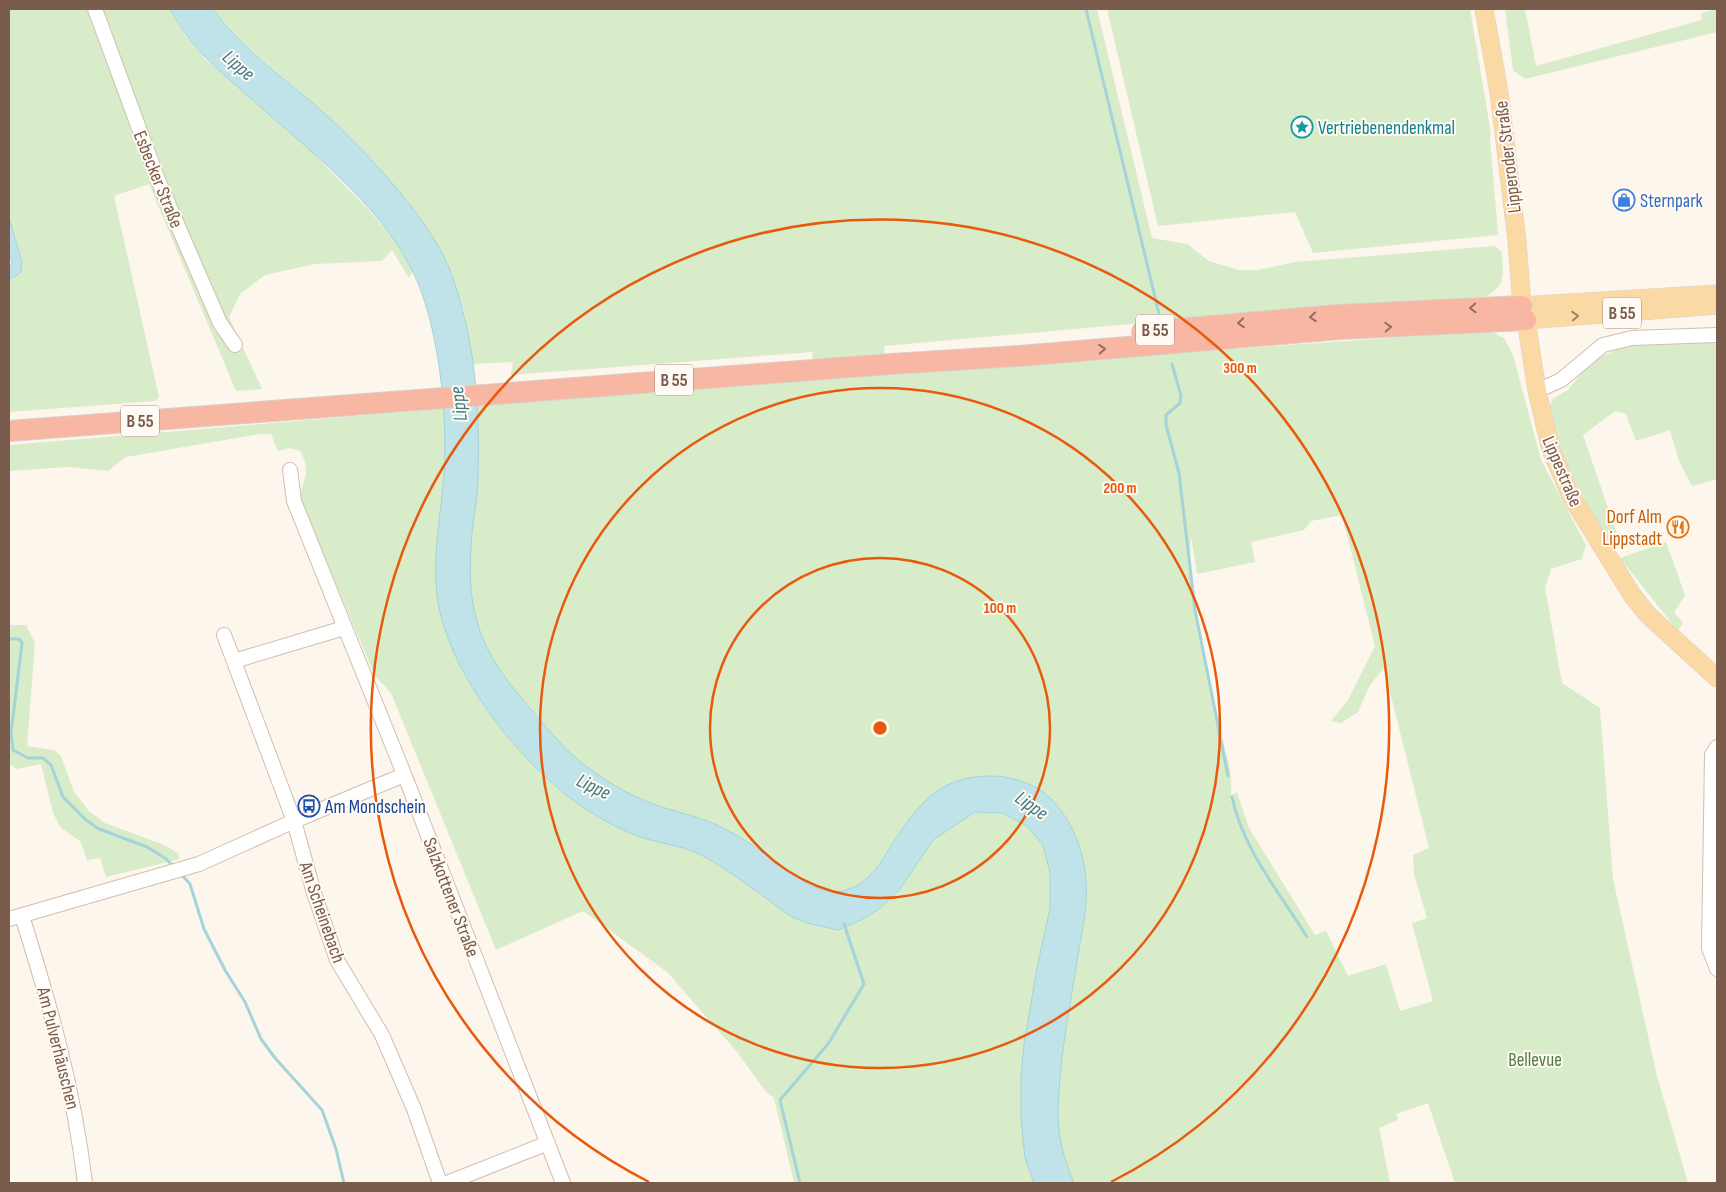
<svg xmlns="http://www.w3.org/2000/svg" width="1726" height="1192" viewBox="0 0 1726 1192" font-family="'Sofia Sans Condensed',sans-serif">
	<rect width="100%" height="100%" fill="#fdf6ec"/>
	<path fill="#d8ecc9" fill-rule="evenodd" d="M9,9h161l14,25 22,26 100,86 58,59 30,34 19,32 -4,7 -17,-28 -10,11 -67,3 -50,11 -25,19 -11,23 33,72 -26,2 -87,-207 -35,12 45,201 -4,4 -146,11v-131l4,-1 9,-18 -13,-44z
		M213,9h884l55,229 35,6 22,17 30,9h19l37,-8 200,-16 7,6c1,22 5,33 -17,45l-197,13 -404,36 3,27 603,-42 14,7 9,17 28,105 45,85 -4,14 -31,10 -6,19 17,95 38,25 13,171 44,197 31,107h-233l-27,-80 -32,11 2,6 -19,8 11,55h-596l-20,-85 -8,-6 -29,-40 -70,-80 -84,-61 -87,39 -105,-257 -16,-17 -75,-178c3,-21 12,-26 0,-47l-11,-3 -11,3 -7,-17h-11l-134,23 -18,14 -39,-4 -60,4v-26l805,-67 -2,-26 -301,23 2,-13 -40,2 -9,-53 -17,-48 -29,-47 -98,-107 -80,-68zM1342,515l33,131 -27,54 -17,21 10,2 17,-11 12,-27 14,-17 45,180 -16,7 1,19 13,44 -15,5 21,78 -33,10 -14,-47 -38,12 -22,-45 -11,4 -66,-107 -12,-36 -6,3c2,-27 -6,-41 -11,-67 -13,-62 -33,-128 -29,-192l6,38 58,-12 -4,-20 53,-12 7,-9z
		M1107,9h363l21,124 -1,6 8,96 -185,18 -18,-41 -137,14z
		M1505,9h20l11,57 166,-46 -1,-7 16,-4v23l-192,47 -12,-9z
		M1717,343v136l-25,7 -13,-25 -9,-31 -34,11 -10,-27 -11,-3 -32,24 36,105 -11,7 -47,-95 -12,-42 3,-11 16,-9 22,-28 34,-16z
		M1666,542l19,53 -11,18 9,9 -5,9 -58,-73z
		M9,625h17l9,18 -8,103 27,4 7,6 13,36 15,19 16,12 57,21 16,9 2,6 -74,18 -6,-19 -13,2 -6,-18 -20,-14 -8,-15 -12,-49 -24,5 -8,-5z"/>
	<path fill="#bfe3e8" stroke="#a5d3da" d="M170,9h43c27,38 66,65 101,95 42,36 115,113 135,164 26,66 31,138 29,209 0,16 -3,31 -5,47 -7,66 -3,111 41,165 17,20 43,53 62,69 22,19 52,37 80,47 20,7 41,11 61,20 26,12 48,29 70,45 17,12 37,27 59,20 19,-5 31,-21 40,-36 27,-43 50,-79 105,-78 17,0 39,6 52,16 27,21 41,57 43,89 2,25 -4,50 -8,74 -8,52 -19,104 -20,157 0,26 6,47 16,71h-40l-9,-25 -4,-38v-43l3,-33 13,-76 13,-60v-35l-7,-28 -16,-19 -25,-13 -27,-1 -42,28 -33,49 -21,20 -18,11 -23,10 -31,-7 -15,-6c-29,-20 -58,-44 -89,-61 -20,-11 -42,-12 -63,-19 -29,-11 -58,-28 -82,-49 -52,-44 -113,-124 -121,-193 -5,-39 4,-81 7,-120 4,-59 -5,-152 -32,-205 -33,-67 -108,-124 -163,-173 -35,-31 -56,-46 -79,-88z
		M9,218l13,44 -1,10 -12,9v-11l3,-8 -3,-10z"/>
	<g fill="none" stroke-linecap="round" stroke-linejoin="round">
		<path stroke="#a5d3da" stroke-width="3" d="M1086,9l73,305
			M1172,364l9,32 -1,7 -14,12v10l13,48 16,137 33,166
			M9,639h10l3,4 -11,90 2,17 15,8h15l8,7 12,32 23,23 13,9 48,18 18,11 9,9
			M1232,797c11,52 47,95 75,140
			M180,873l10,11 14,45 21,41 20,32 16,37 14,19 47,52 14,39 8,34
			M800,1183l-20,-83 48,-56 36,-60 -20,-60"/>
		<g stroke="#d1beb0" stroke-width="16">
			<path id="minor" d="M95,9l63,171 62,143 15,22
				M1537,391l24,-11 42,-35 29,-7 85,-3
				M290,470l4,31 114,283 155,399
				M224,635l70,186 20,72 23,67 45,75 32,74 26,74
				M234,661l110,-33
				M1717,747l-5,8 -3,193 8,21
				M22,916c28,89 52,174 63,267
				M9,919l190,-55 95,-43 110,-46
				M447,1183l101,-40"/>
		</g>
		<g stroke="#dad1cd" stroke-width="19">
			<path id="major" d="M1484,9l15,83 18,149 5,65 4,14 11,71 14,59 20,46 61,99 16,20 69,63
				M1522,306l195,-12
				M1526,320l191,-15"/>
		</g>
		<g stroke="#dad1cd" stroke-width="22">
			<path id="highway" d="M1142,332l195,-17 185,-9
				M9,431l882,-67 128,-8 321,-27 186,-9"/>
		</g>
		<use href="#minor" stroke="#fff" stroke-width="14"/>
		<use href="#major" stroke="#fbd9a5" stroke-width="18"/>
		<use href="#highway" stroke="#f7b7a3" stroke-width="20"/>
	</g>
	<defs><path id="oneway-chevron" d="M-2-3.5L2.5 0L-2 3.5" fill="none" stroke-width="1.6" stroke-linecap="round" stroke-linejoin="round" transform="scale(1.25)"/></defs>
	<g stroke="#936e5e">
		<use href="#oneway-chevron" transform="translate(1473 308) rotate(177)"/>
		<use href="#oneway-chevron" transform="translate(1313 317) rotate(176)"/>
		<use href="#oneway-chevron" transform="translate(1241 323) rotate(175)"/>
		<use href="#oneway-chevron" transform="translate(1388 327) rotate(-3)"/>
		<use href="#oneway-chevron" transform="translate(1102 349) rotate(-5)"/>
	</g>
	<use stroke="#a18267" href="#oneway-chevron" transform="translate(1575 316) rotate(-4)"/>
	<g fill="none" stroke="#e8590c" stroke-width="2.5">
		<circle cx="880" cy="728" r="170"/>
		<circle cx="880" cy="728" r="340"/>
		<path d="M649 1182A509 509 0 1 1 1111 1182"/>
	</g>
	<defs>
		<g id="sight-ring" transform="scale(1.125)"><circle r="9.5" fill="#fffaf3" stroke="#0f9aa8" stroke-width="1.5"/><path d="M0-6L1.8-2.2L6-1.7L2.9 1.2L3.7 5.4L0 3.3L-3.7 5.4L-2.9 1.2L-6-1.7L-1.8-2.2Z" fill="#0f9aa8"/></g>
		<g id="shop-ring" transform="scale(1.125)"><circle r="9.5" fill="#fffaf3" stroke="#3f7fe0" stroke-width="1.5"/><path d="M-5-2.5h2.3a2.7 3.5 0 0 1 5.4 0H5L5.5 6h-11ZM-1.5-2.5h3a1.5 2.3 0 0 0-3 0Z" fill="#3f7fe0"/></g>
		<g id="restaurant-ring" transform="scale(1.125)"><circle r="9.5" fill="#fffaf3" stroke="#e8710a" stroke-width="1.5"/><path d="M-5-6h1v4h1v-4h1v4h1v-4h1v5L-1.5 .5V6h-2V.5L-5-1ZM5-6V6H3V1.5H1.5Q1.5-4 5-6Z" fill="#e8710a"/></g>
		<g id="bus-ring" transform="scale(1.125)"><circle r="9.5" fill="#fffaf3" stroke="#1a4fb4" stroke-width="1.5"/><path d="M-5-6H5V4H4V6H2V4H-2V6H-4V4H-5ZM-3.5-4V0h7V-4ZM-3.5 1.2v1.5H-2V1.2ZM2 1.2v1.5H3.5V1.2Z" fill="#1a4fb4"/></g>
	</defs>
	<g fill-rule="evenodd">
		<use href="#sight-ring" x="1302" y="127"/>
		<use href="#shop-ring" x="1624" y="200"/>
		<use href="#restaurant-ring" x="1678" y="527"/>
		<use href="#bus-ring" x="309" y="806"/>
	</g>
	<g text-anchor="middle" stroke-width="4" stroke-linejoin="round" paint-order="stroke">
		<g fill="#fffaf3" stroke="#a28b7f" stroke-width="1">
			<rect x="1603" y="297.5" width="38" height="31" rx="4"/>
			<rect x="1136" y="314.5" width="38" height="31" rx="4"/>
			<rect x="655" y="364.5" width="38" height="31" rx="4"/>
			<rect x="121" y="405.5" width="38" height="31" rx="4"/>
		</g>
		<g font-size="18" font-weight="bold" fill="#7a5c4d">
			<text x="1622" y="319">B 55</text>
			<text x="1155" y="336">B 55</text>
			<text x="674" y="386">B 55</text>
			<text x="140" y="427">B 55</text>
		</g>
		<g font-size="19" fill="#0d838f" stroke="#fffaf3" text-anchor="start">
			<text x="1318" y="134">Vertriebenendenkmal</text>
		</g>
		<g font-size="19" fill="#7a5c4d" stroke="#fffaf3">
			<text transform="translate(1507 157) rotate(-97)" y="7">Lipperoder Straße</text>
			<text transform="translate(159 179) rotate(68)" y="7">Esbecker Straße</text>
			<text transform="translate(1563 471) rotate(67)" y="7">Lippestraße</text>
			<text transform="translate(452 897) rotate(69)" y="7">Salzkottener Straße</text>
			<text transform="translate(323 912) rotate(71)" y="7">Am Scheinebach</text>
			<text transform="translate(59 1048) rotate(76)" y="7">Am Pulverhäuschen</text>
		</g>
		<g font-size="19" fill="#366cbe" stroke="#fffaf3" text-anchor="start">
			<text x="1640" y="207">Sternpark</text>
		</g>
		<g font-size="19" fill="#c56008" stroke="#fffaf3" text-anchor="end">
			<text x="1662" y="523">Dorf Alm<tspan x="1662" dy="22">Lippstadt</tspan></text>
		</g>
		<g font-size="19" fill="#164399" stroke="#fffaf3" text-anchor="start">
			<text x="325" y="813">Am Mondschein</text>
		</g>
		<g font-size="19" fill="#537a41" stroke="#fffaf3">
			<text x="1535" y="1066">Bellevue</text>
		</g>
		<g font-size="20" font-style="italic" fill="#437c86" stroke="#fffaf3">
			<text transform="translate(239 65) rotate(41)" y="7">Lippe</text>
			<text transform="translate(458 404) rotate(-97)" y="7">Lippe</text>
			<text transform="translate(594 786) rotate(26)" y="7">Lippe</text>
			<text transform="translate(1032 805) rotate(35)" y="7">Lippe</text>
		</g>
	</g>
	<circle cx="880" cy="728" r="8" fill="#e8590c" stroke="#fffaf3" stroke-width="2.5"/>
	<g font-size="15" text-anchor="middle" font-weight="bold" fill="#e8590c" stroke="#fffaf3" stroke-width="4" stroke-linejoin="round" paint-order="stroke">
		<text x="1240" y="373">300 m</text>
		<text x="1120" y="493">200 m</text>
		<text x="1000" y="613">100 m</text>
	</g>
	<rect width="1726" height="1192" fill="none" stroke="#7a5c4d" stroke-width="20"/>
</svg>
